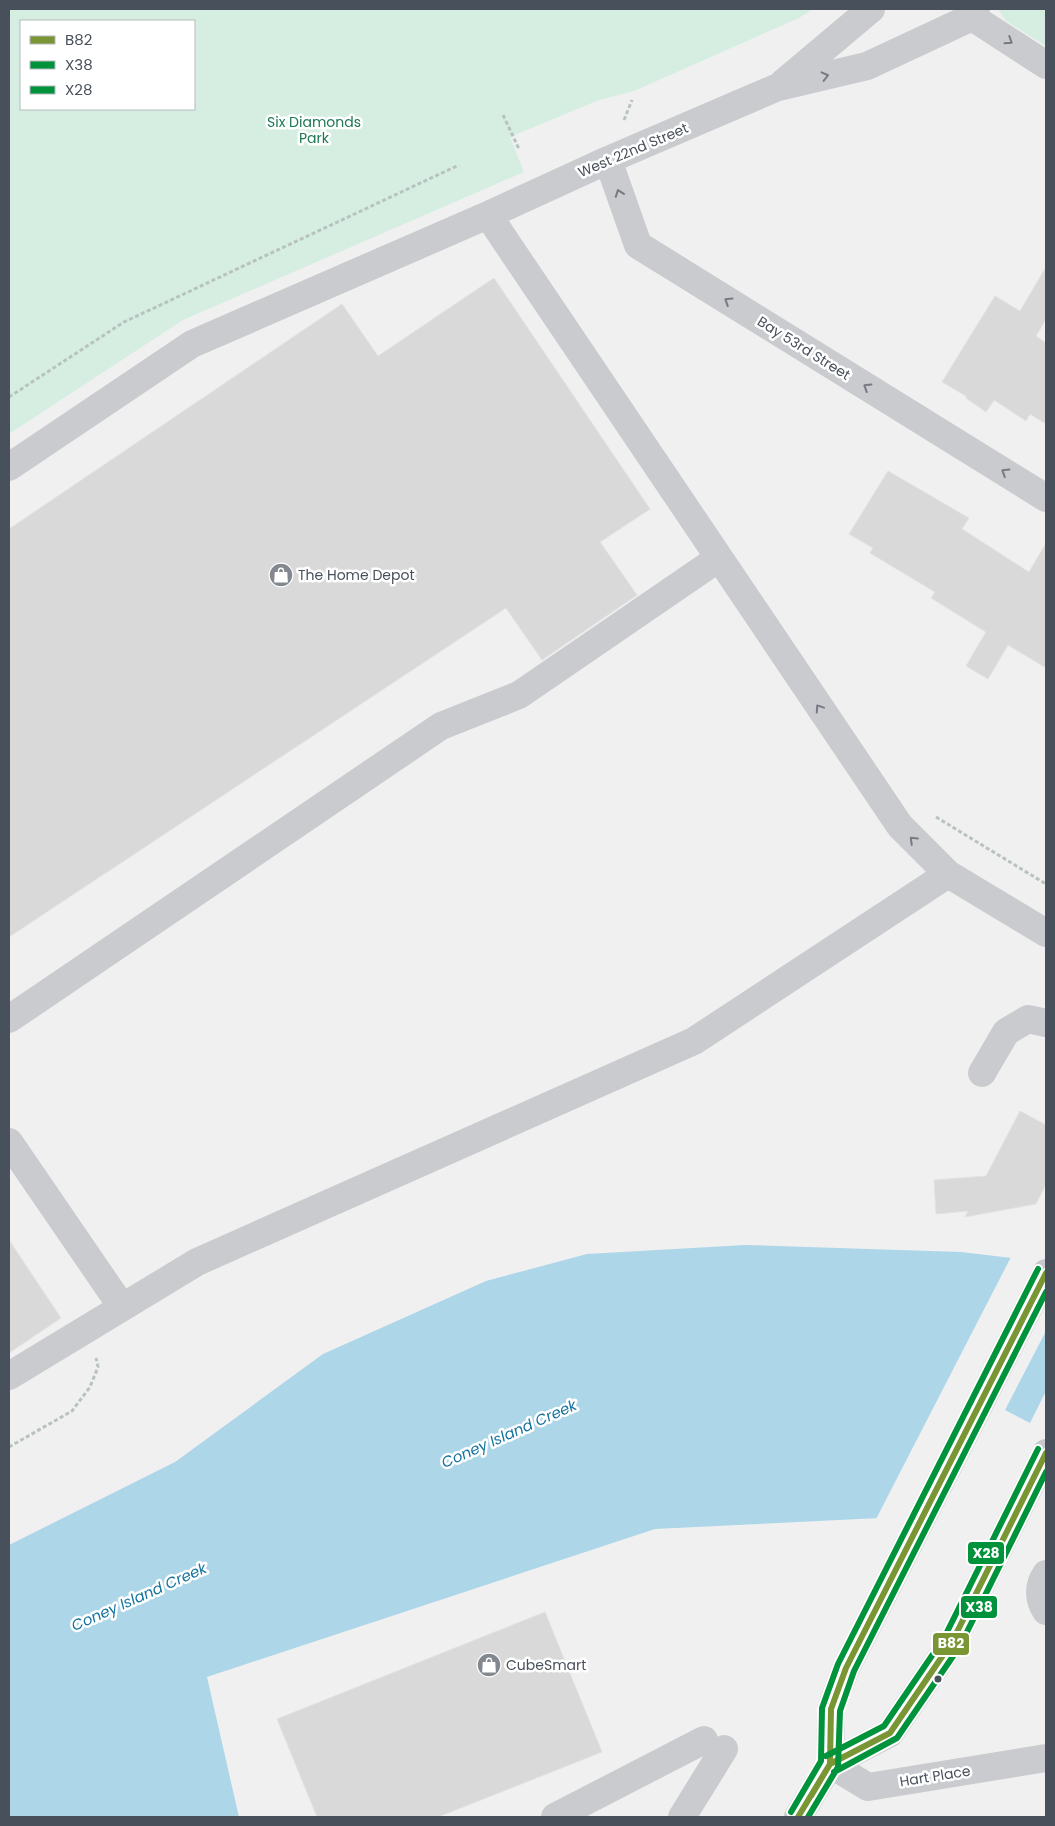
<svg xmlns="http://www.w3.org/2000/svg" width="1055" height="1826" viewBox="0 0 1055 1826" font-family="Poppins,sans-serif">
	<rect width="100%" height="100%" fill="#f0f0f0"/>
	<path fill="#d6eee2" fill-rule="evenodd" d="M9,9h804l-14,9 -165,73 -35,9 -89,37 14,35 -341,148 -174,114zM21,21h173v88h-173z
		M998,9h48v37l-40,-25z"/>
	<path fill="#add6e9" d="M745,1245l216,7 85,10v248l-391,19 -448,148 32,140h-230v-272l166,-83 148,-108 163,-73 101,-27z"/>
	<path fill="#f0f0f0" d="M1012,1255l34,4v72l-41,79 25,13 16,-32v122l-171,8z"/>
	<path fill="#d9d9da" stroke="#e1e2e3" d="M1046,267v52l-10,17 10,7v81l-16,-10 -4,7 -32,-21 -8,12 -20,-14v-2l-24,-14 53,-86 25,15z
		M494,278l156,231 -50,33 37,53 -95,65 -36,-52 -497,329v-408l333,-225 36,52z
		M888,471l81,47 -7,11 67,43 17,-29v125l-38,-23 -20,34 -22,-13 20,-34 -55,-34 4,-6 -65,-39 3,-5 -24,-14z
		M1020,1111l26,14v59l-10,20 -71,13 3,-6 -32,3 -2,-34 52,-4z
		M9,1240l52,78 -52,35z
		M545,1612l57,140 -164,65h-121l-40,-98z"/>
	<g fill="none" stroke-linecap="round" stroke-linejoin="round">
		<path stroke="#b8c3c0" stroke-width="3" stroke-dasharray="4 2.5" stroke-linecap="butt" d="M503,115l16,34
			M624,120l8,-20
			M9,397l115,-75 335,-157
			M936,817l110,67
			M9,1447l63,-36 18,-24 8,-20 -2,-9"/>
		<path stroke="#cacbce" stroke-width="28" d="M972,17l74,48
			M783,83l88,-74
			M608,160l30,85 408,253
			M488,215l412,611 48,48 98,59
			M9,467l183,-123 296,-129 120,-55 170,-73 89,-21 105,-49 4,-8
			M9,1019l432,-293 78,-31 200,-137
			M982,1073l24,-41 22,-13 18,4
			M9,1142l113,165
			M9,1376l188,-114 497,-221 254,-167
			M1046,1574c-8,12 -8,25 0,37
			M830,1764l38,23 178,-29
			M555,1817l149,-77
			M682,1817l42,-68"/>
		<path stroke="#c7c9cc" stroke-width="28" d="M830,1764l60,-31 62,-91 94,-189
			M798,1817l32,-53 1,-55 15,-41 200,-395"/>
		<g stroke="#fff" stroke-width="10">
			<path id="bus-1" d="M811,1796l19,-32 60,-31 62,-91 94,-189
				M798,1817l32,-53 1,-55 15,-41 200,-395"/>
		</g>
		<g stroke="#fff" stroke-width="10">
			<path id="bus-2" d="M834,1772l63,-34 63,-92 86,-174
				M808,1817l30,-50 2,-56 14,-40 192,-379"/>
		</g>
		<g stroke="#fff" stroke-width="10">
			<path id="bus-3" d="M826,1756l58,-30 60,-88 94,-189
				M791,1812l30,-51 1,-53 16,-44 200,-395"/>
		</g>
		<use href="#bus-1" stroke="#799534" stroke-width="6"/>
		<use href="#bus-2" stroke="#00933c" stroke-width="6"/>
		<use href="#bus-3" stroke="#00933c" stroke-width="6"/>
	</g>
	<defs><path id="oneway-chevron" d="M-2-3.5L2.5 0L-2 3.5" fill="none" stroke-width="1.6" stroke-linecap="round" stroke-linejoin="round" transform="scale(1.25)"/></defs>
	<g stroke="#767b83">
		<use href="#oneway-chevron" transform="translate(1009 41) rotate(33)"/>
		<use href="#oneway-chevron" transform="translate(825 76) rotate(-14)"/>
		<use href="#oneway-chevron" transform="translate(619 193) rotate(-110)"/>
		<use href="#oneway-chevron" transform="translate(728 301) rotate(-148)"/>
		<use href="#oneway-chevron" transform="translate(867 387) rotate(-148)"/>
		<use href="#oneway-chevron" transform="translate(1005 472) rotate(-148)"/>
		<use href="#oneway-chevron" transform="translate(819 708) rotate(-124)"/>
		<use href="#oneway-chevron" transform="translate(913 840) rotate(-136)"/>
	</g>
	<defs>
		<g id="shop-disc" transform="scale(1.25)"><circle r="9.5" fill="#83888f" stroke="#fff"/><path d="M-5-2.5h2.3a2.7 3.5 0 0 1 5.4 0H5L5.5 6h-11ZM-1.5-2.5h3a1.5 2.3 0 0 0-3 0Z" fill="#fff"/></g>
	</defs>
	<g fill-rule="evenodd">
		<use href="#shop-disc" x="281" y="575"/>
		<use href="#shop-disc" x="489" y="1665"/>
	</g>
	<circle fill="#48505b" stroke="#fff" stroke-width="2" cx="938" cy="1679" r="4.5"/>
	<g text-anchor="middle" stroke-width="5" stroke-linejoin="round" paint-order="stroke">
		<g font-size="14" fill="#1d7855" stroke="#fff">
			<text x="314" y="127">Six Diamonds<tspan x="314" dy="16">Park</tspan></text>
		</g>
		<g font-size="14" fill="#48505b" stroke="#fff">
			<text transform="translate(633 150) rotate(-23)" y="5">West 22nd Street</text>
			<text transform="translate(804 348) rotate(32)" y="5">Bay 53rd Street</text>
			<text transform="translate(935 1776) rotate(-9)" y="5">Hart Place</text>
		</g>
		<g font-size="14" fill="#48505b" stroke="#fff" text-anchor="start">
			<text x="298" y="580">The Home Depot</text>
			<text x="506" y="1670">CubeSmart</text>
		</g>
		<g font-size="15" font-style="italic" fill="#1674a0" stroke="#fff">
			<text transform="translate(509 1434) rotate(-24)" y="5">Coney Island Creek</text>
			<text transform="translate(139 1597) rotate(-24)" y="5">Coney Island Creek</text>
		</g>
	</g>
	<g stroke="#fff" stroke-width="2">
		<rect x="967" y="1541" width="38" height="24" rx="5" fill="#00933c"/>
		<rect x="960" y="1595" width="38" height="24" rx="5" fill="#00933c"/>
		<rect x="932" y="1632" width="38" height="24" rx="5" fill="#799534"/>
	</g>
	<g font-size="14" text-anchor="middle" font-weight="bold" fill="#fff">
		<text x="986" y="1558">X28</text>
		<text x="979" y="1612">X38</text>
		<text x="951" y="1648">B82</text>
	</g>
	<rect width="1055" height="1826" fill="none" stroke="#48505b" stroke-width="20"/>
	<rect x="20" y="20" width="175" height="90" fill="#ffffff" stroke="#b6b9bd"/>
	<rect x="30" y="36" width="25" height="8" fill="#799534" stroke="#b6b9bd"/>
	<text x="65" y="45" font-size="15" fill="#48505b">B82</text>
	<rect x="30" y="61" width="25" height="8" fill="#00933c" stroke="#b6b9bd"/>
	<text x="65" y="70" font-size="15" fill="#48505b">X38</text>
	<rect x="30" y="86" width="25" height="8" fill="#00933c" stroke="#b6b9bd"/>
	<text x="65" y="95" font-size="15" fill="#48505b">X28</text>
</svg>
